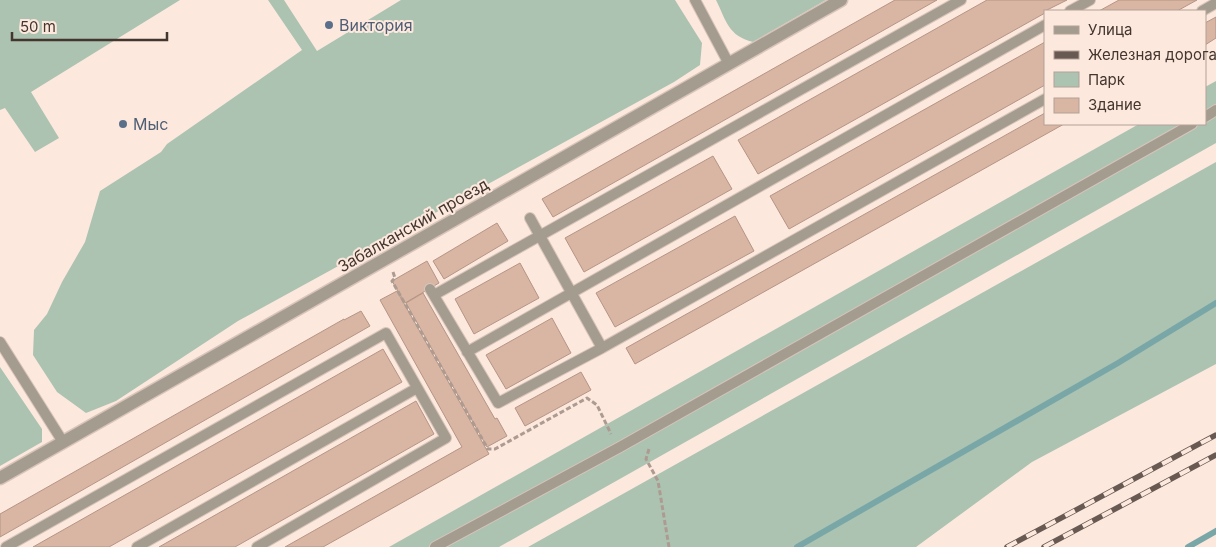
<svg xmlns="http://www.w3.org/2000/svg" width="1216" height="547" viewBox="0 0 1216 547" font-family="Inter,sans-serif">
	<rect width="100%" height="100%" fill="#fde8dd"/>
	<path fill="#acc3b2" d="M0,0h180l-149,92 28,46 -24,14 -30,-44 -5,2z
		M268,0h16l33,51 84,-51h274l27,43 -2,22 -26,17 -436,239 -122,80 -30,12 -29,-21 -24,-37 1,-25 13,-16 15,-32 23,-40 15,-51 61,-39 6,-8 135,-94z
		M716,0h110l-73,42c-25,-6 -27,-22 -37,-42z
		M1216,81v62l-717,404h-110l750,-423h66v-37z
		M1216,162v202l-184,98 -116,85h-388z
		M0,367l42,62v13l-42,24z"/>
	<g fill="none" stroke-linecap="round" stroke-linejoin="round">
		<path stroke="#79a7a7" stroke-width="6" d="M797,547l321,-184 98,-60
			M1188,547l28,-16"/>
	</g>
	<path fill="#d9b5a3" stroke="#b59584" d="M895,0h42l-384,217 -11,-18z
		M987,0h80l-22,11v2l-287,161 -20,-34z
		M1119,0h78l-20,11h-78z
		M1216,17v21l-11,7v-22z
		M1045,42v43l-256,144 -19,-33z
		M1045,113v11h19l-429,240 -9,-16z
		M713,156l19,33 -148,83 -19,-34z
		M735,216l19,35 -139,76 -19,-34z
		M497,223l11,18 -64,38 -11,-18z
		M427,261l12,22 -34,20 -13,-22z
		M520,263l19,35 -65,36 -19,-35z
		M397,291l92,163 -166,93h-38l177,-100 -82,-147z
		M423,293l72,126 2,-1 10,18 -20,11 -81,-144z
		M361,311l9,15 -370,211v-23l344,-195v1z
		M552,318l19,35 -65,36 -20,-34z
		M383,349l19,33 -293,165h-76z
		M581,372l10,18 -66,36 -10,-18z
		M416,401l18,33 -199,113h-76z"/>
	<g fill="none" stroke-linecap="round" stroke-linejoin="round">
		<g stroke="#d8c4ba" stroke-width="12">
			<path id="lane" d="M695,0l34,64
				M1070,11l20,-11
				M1202,11l14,-8
				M1205,117l11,-7
				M530,218l72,130
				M430,289l68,114 104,-55 443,-249
				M434,295l527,-295
				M0,342l63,100
				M467,352l578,-327
				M6,547l380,-214 60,105 -189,109
				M137,547l280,-159
				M435,547l185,-100 572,-323"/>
		</g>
		<g stroke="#d8c4ba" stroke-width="15">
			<path id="street" d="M0,478l841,-478"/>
		</g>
		<path stroke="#ad9b92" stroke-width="3" stroke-dasharray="5 2.5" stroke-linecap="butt" d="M393,272l2,6 -3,3 96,168h7l92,-51 10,7 14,29
			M649,449l-3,10 12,22 11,66"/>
		<use href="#lane" stroke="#a49d8f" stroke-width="10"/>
		<use href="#street" stroke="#a49d8f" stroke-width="12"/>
		<g stroke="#685952" stroke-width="5.5">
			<path id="rail" d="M1007,547l209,-112
				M1044,547l172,-92"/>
		</g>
		<use href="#rail" stroke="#fde8dd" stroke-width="4" stroke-dasharray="11" stroke-linecap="butt"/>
	</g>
	<g fill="#5c6f8a" stroke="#fde8dd" stroke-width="2">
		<circle cx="329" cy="25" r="5"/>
		<circle cx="123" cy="124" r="5"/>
	</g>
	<g text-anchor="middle" stroke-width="4" stroke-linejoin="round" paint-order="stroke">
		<g font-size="16" fill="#4e5e75" stroke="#fde8dd" text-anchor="start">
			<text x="339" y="31">Виктория</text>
			<text x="133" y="130">Мыс</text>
		</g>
		<g font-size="16" fill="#43362f" stroke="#fde8dd">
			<text transform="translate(413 225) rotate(-30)" y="6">Забалканский проезд</text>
		</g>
	</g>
	<rect x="1044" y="10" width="162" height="115" fill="#fde8dd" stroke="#b3a197"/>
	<rect x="1054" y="26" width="25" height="8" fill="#a49d8f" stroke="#b3a197"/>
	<text x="1088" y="35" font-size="15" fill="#43362f">Улица</text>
	<rect x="1054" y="51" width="25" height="8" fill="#685952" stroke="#b3a197"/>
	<text x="1088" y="60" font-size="15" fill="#43362f">Железная дорога</text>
	<rect x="1054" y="72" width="25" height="15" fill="#acc3b2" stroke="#b3a197"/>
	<text x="1088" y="85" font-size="15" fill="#43362f">Парк</text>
	<rect x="1054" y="98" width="25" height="15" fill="#d9b5a3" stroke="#b3a197"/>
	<text x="1088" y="110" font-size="15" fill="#43362f">Здание</text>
	<path d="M12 32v8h155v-8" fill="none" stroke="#43362f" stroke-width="2.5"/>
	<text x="20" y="32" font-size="15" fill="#43362f" stroke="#fde8dd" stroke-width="4" paint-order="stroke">50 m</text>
</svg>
